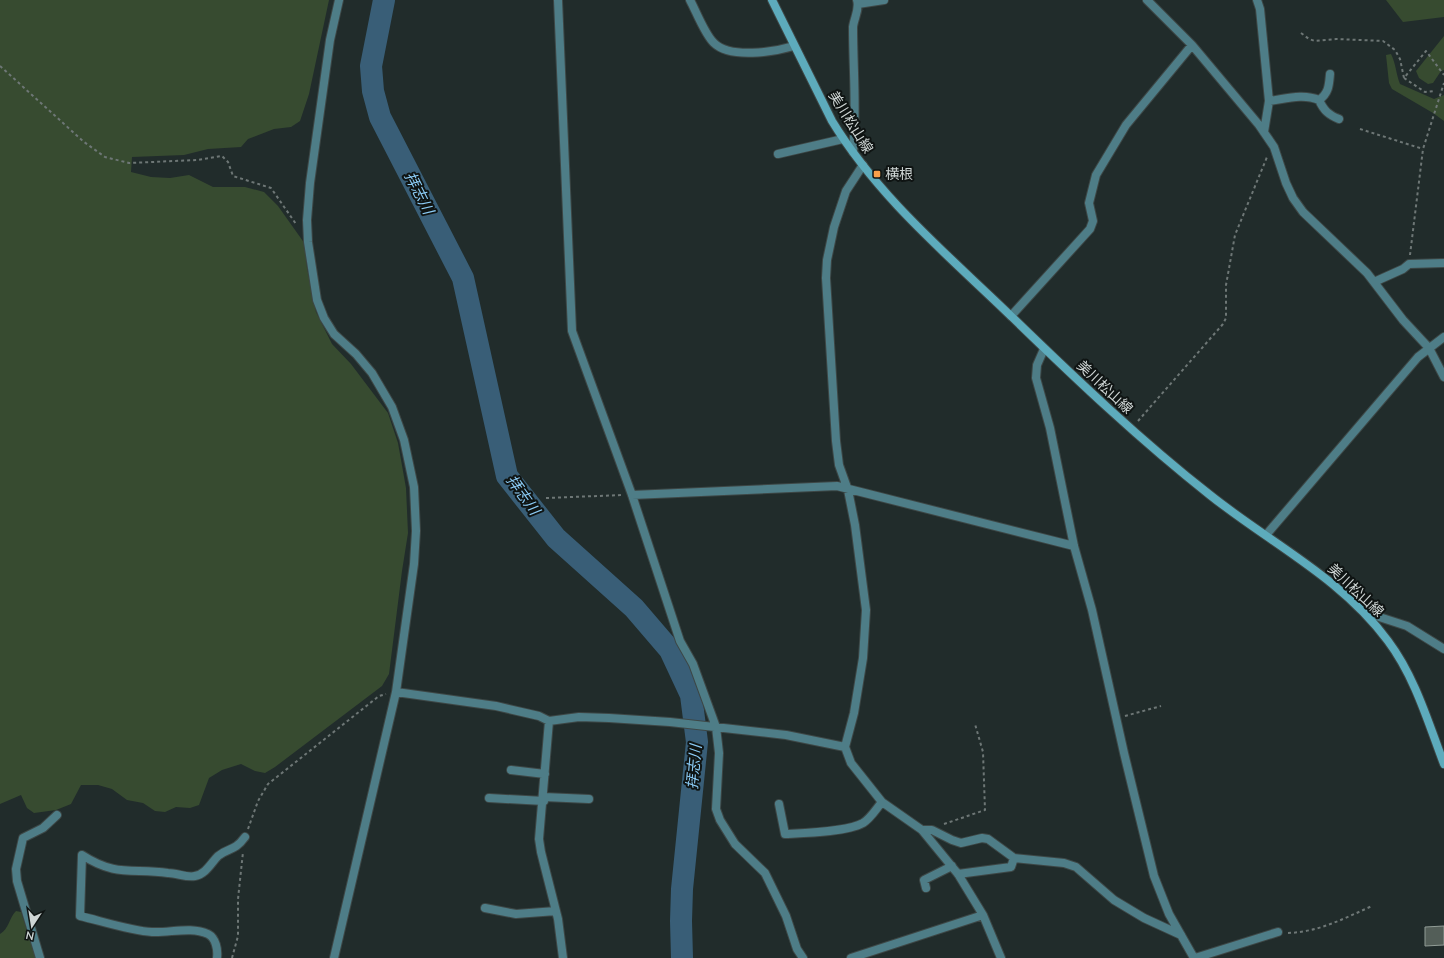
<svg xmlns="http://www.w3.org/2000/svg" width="1444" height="958" viewBox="0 0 1444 958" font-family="'Nunito Sans','Noto Sans JP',sans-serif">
	<rect width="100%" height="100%" fill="#212c2b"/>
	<path fill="#374b30" d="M0,0h329l-20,94 -9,27 -9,6 -17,2 -26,10 -7,8 -33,2 -24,6 -52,2 -1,15 20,5 19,1 19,-3 24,12h32l19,5 14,14 27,38 2,24 9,44 16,32 19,20 37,49 10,30 8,45 2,45 -6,38 -13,103 -7,12 -107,81 -10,6 -10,-2 -14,-7 -19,6 -13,8 -10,27 -9,3 -14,-1 -11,5 -10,-1 -12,-8 -16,-3 -15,-11 -14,-4h-17l-10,19 -15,6 -22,3 -7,-5 -6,-13 -21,9z
		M1386,0h58v17l-41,5z
		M1444,36v34l-3,1 -8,12 -5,1 -9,-6 -3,-7z
		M1391,54c5,10 5,20 9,30l34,15 10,-4v26l-11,-8 -41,-24 -3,-6 -3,-28z
		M16,911l5,1 15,46h-36v-24c9,-5 9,-16 16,-23z"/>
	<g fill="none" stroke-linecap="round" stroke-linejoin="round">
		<path stroke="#395e77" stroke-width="22" d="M384,0l-13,66 2,25 7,26 83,161 44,198 49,62 78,70 36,42 21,45 6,47 -15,147 -1,32 1,37"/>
	</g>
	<path fill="#535e58" stroke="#919c96" d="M1444,926v19l-19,1v-19z"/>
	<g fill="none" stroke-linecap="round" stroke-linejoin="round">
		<g stroke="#3d4746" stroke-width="10">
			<path id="minor" d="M558,0l14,331 60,164 48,146 13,23 23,63 3,26 -3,56 4,11 15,24 30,29 21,43 11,33 6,9
				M690,0c6,11 15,35 24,43 16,16 60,9 80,3
				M1147,0l45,45 67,80 15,22 12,36 7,15 10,14 64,61 36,47 26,28 15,29
				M1257,0l3,9 9,92 -5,31
				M858,4l26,-4
				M1319,100c10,-7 10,-15 11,-26
				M1269,101c16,-2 34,-8 50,-1 5,11 10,15 20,19
				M853,152c4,-42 0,-83 0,-125 1,-9 7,-18 4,-27
				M778,154l65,-15
				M863,165l-17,26 -12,36 -7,33 -1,18 10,163 3,24 9,25 7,35 11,85 -3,48 -9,55 -9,34 6,16 31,39 40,28 36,44 25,41 18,43
				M1374,282l29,-13 6,-5 35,-1
				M1011,316l79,-87 3,-8 -4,-18 7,-28 30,-50 66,-80
				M1044,349l-7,16 -1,13 14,50 24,118 18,64 32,143 30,123 15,38 25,44
				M632,495l205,-9 237,60
				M1266,535l152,-178 26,-20
				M1367,613l40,13 37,23
				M396,692l100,14 43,10 10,5 30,-4 30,1 61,4 116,13 59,12
				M549,721l-10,118 2,13 17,67 5,39
				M511,770l34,4
				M544,797l45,2
				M489,798l55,3
				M779,804l6,30c19,-1 62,-2 78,-11 8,-5 13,-14 19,-21
				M922,830h10l20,10 9,3 21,-5 6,1 26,19 50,5 12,4 38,33 30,18 37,17
				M958,874l53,-7 3,-9
				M926,888l-2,-8 28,-14
				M485,908l31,6 40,-3
				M40,958l-23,-77 -1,-12 7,-31 20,-10 14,-13
				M217,958c1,-8 -1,-20 -9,-24 -17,-8 -38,-1 -56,-2 -20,-1 -51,-11 -72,-16l2,-61c34,22 50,13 86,18 9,0 19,5 27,3 11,-2 16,-13 23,-20 11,-9 16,-4 27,-19
				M334,958l62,-266 18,-128 2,-33 -2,-44 -10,-47 -12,-33 -20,-34 -16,-19 -22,-20 -10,-16 -7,-18 -9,-58 -1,-22 3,-37 20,-143 9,-40
				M851,958l132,-43
				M1195,958l83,-26"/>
		</g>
		<g stroke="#3d4746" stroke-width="10">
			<path id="secondary" d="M772,0l60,121c47,77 116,134 180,196 64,62 128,123 198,178 60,48 132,83 178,146 27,36 40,81 56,123"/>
		</g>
		<path stroke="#6e7776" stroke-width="2" stroke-dasharray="3 3" stroke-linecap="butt" d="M1301,33l8,6 6,2 21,-2 47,2 12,9 5,9 4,19 22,-27 18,24
			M0,66l84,76 21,15 24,6 68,-3 25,-4 6,6 5,14 38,12 25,36
			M1404,78l21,14 9,-1
			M1360,129l63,20
			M1410,255l13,-106 21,-66
			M1138,421l85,-97 3,-6v-33l9,-50 32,-78
			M546,498l77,-3
			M1125,716l36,-10
			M944,824l41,-14 -2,-58 -8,-28
			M248,829l10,-28 10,-17 111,-88 7,-2
			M1288,933c31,-1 57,-15 84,-27
			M232,958l6,-22v-37l5,-47"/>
		<use href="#minor" stroke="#4e7d87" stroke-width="8"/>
		<use href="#secondary" stroke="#5dabbc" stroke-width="8"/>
	</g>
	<rect fill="#f8a04b" stroke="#0f1413" stroke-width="1.5" x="873" y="170" width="8" height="8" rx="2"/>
	<g text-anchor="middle" stroke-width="4" stroke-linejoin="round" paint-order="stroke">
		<g font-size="14" fill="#ced5d4" stroke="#0f1413">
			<text transform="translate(851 122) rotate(58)" y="5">美川松山線</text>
			<text transform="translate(1105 387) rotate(43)" y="5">美川松山線</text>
			<text transform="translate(1356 590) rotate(43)" y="5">美川松山線</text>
		</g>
		<g font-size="14" fill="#ced5d4" stroke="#0f1413" text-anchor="start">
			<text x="885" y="179">横根</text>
		</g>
		<g font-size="15" font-style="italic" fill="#8cccf6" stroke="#0f1413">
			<text transform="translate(419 193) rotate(63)" y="5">拝志川</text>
			<text transform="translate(523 495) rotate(54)" y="5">拝志川</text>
			<text transform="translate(694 767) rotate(-85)" y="5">拝志川</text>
		</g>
	</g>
	<g transform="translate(32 926) rotate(192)" stroke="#0f1413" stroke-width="3" paint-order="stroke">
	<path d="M0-3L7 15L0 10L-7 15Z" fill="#ced5d4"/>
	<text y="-6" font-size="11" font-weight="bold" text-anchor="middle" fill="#ced5d4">N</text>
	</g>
</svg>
